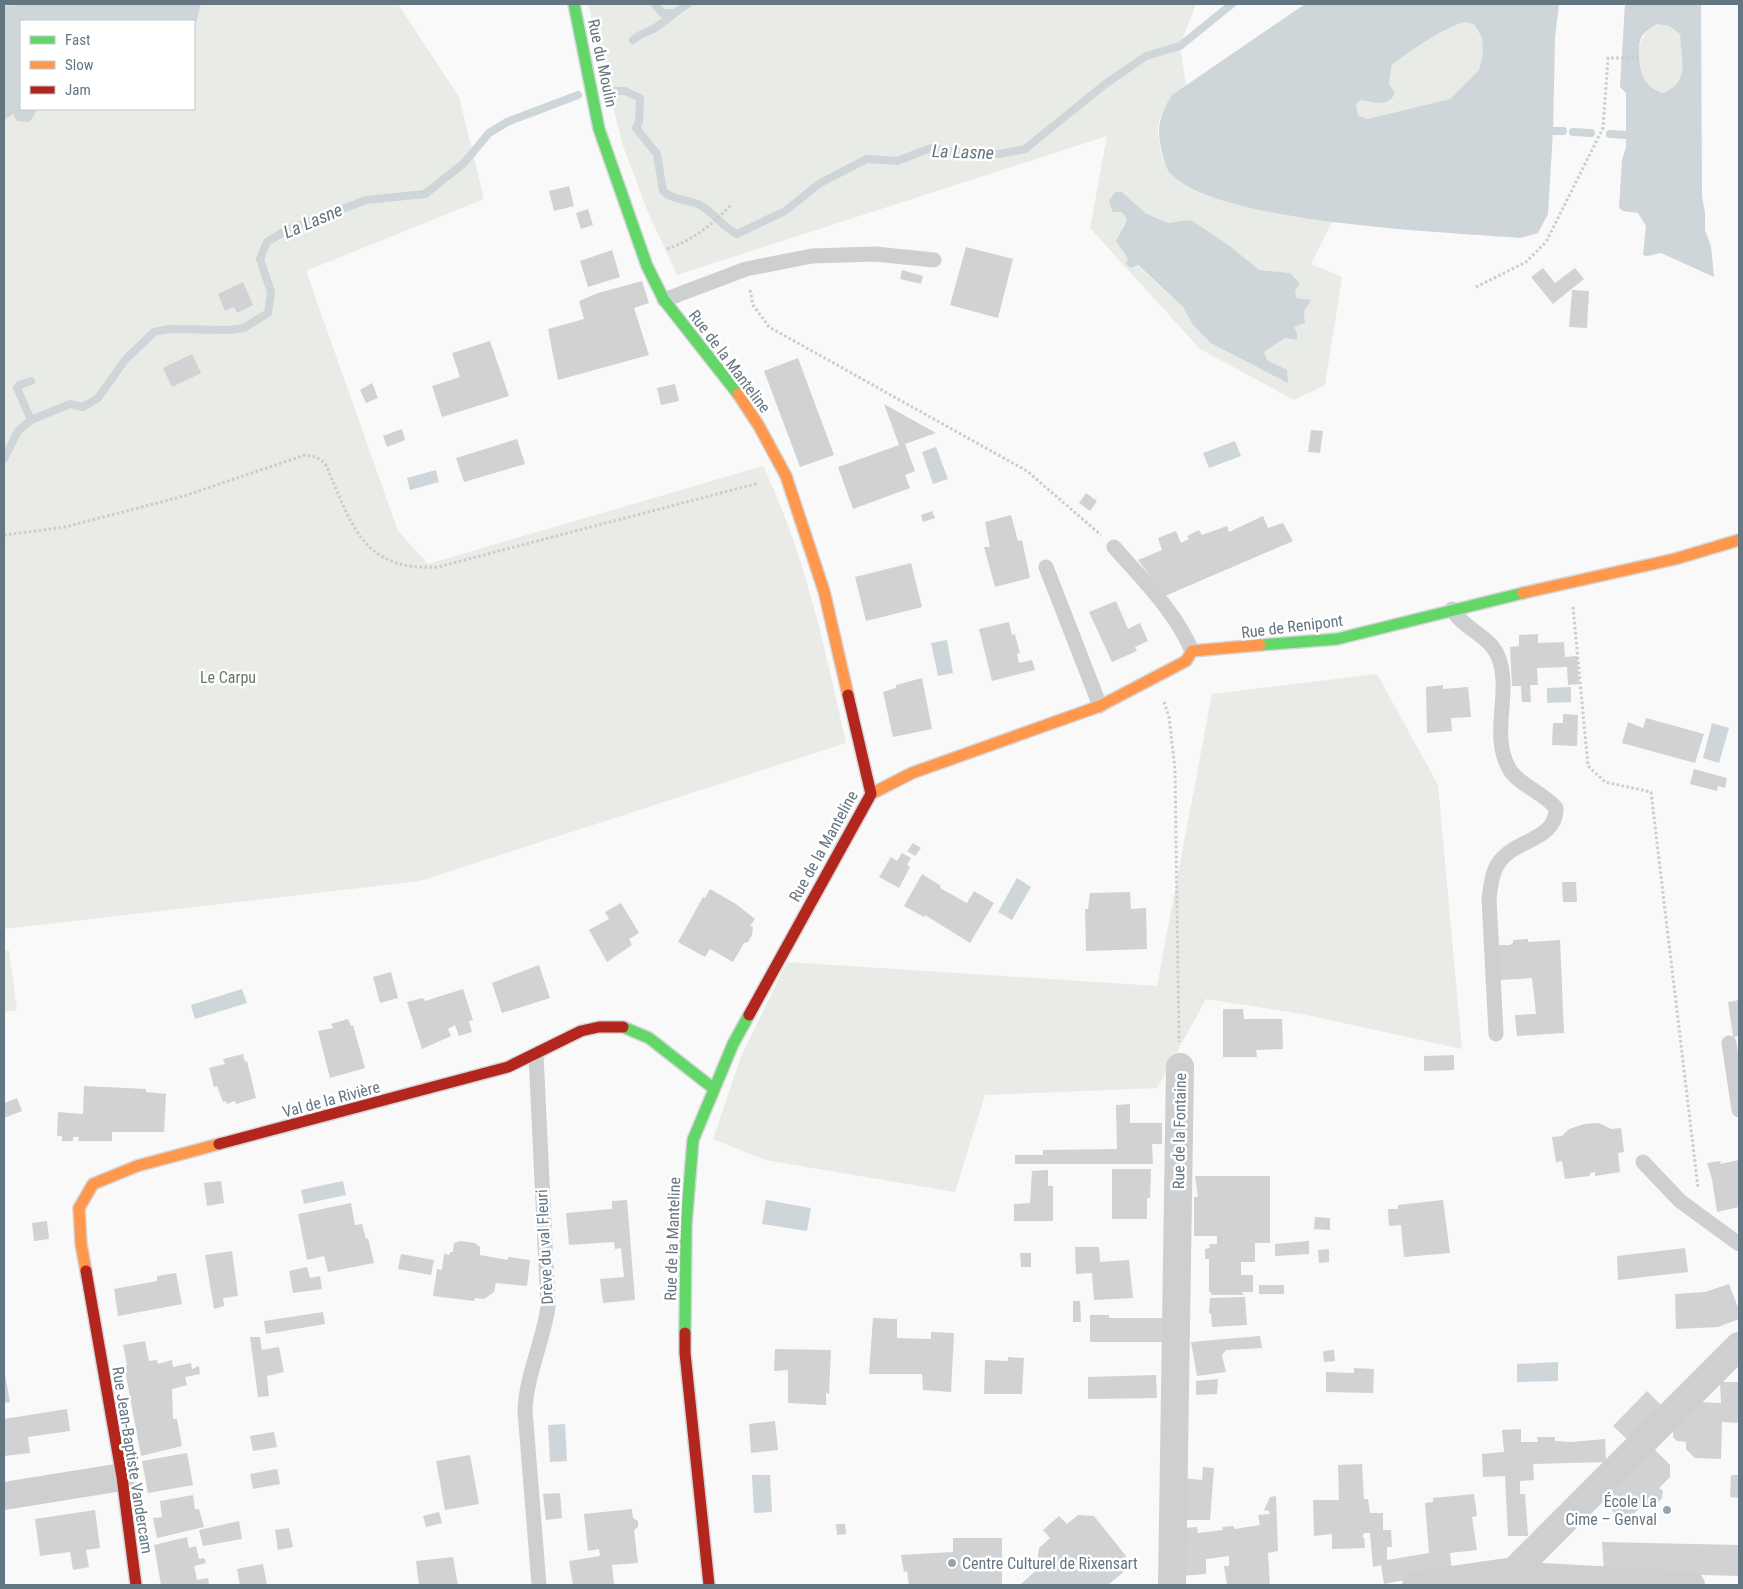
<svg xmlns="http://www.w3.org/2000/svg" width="1743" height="1589" viewBox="0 0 1743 1589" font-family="'Roboto Condensed',sans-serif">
	<rect width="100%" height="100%" fill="#f9f9f9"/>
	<path fill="#e8ebe6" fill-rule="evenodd" d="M4,4h394l61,93 25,102 -178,72 92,260 30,33 335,-98c42,88 62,182 83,277l-426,138 -416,48zM21,21h173v88h-173z
		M588,4h608l-16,42 6,40c-18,11 -32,32 -27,54 2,10 3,24 11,32 27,32 121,43 162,50l-21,42 31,13 -17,108 -31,15 -94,-51 -110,-121 17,-92 -430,139 -30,-65 -25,-67zM1122,192l22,21 24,10 23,-2 39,25 29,24 31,3 6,25 8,13 1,12 -11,4 -9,11 -21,14 3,8 20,10 -94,-45 -10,-18 -61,-55v-25l5,-7 -5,-8h-9z
		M1466,22l9,3 7,13 1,15 -4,17 -29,29 -83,20 -9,-4 -2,-11 5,-4 11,3 17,-19 3,-19c16,-14 54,-40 74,-43z
		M1657,24l12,2 11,8c1,26 11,47 -18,59 -31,-14 -33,-52 -5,-69z
		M1377,674l61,111 24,264 -160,-35 -96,-15 -49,89 -172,7 -30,97 -190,-32 -52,-21 27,-80 47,-97 370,24 55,-292z
		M9,950l8,60 -13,2v-61z"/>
	<path fill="#ced6d9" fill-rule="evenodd" d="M24,4h177l-5,19h-2l-173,-2v88h16l-3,7 -5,6 -12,-1 -4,-7 -9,6v-114z
		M1305,4h254l-4,34 -2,93 -5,83 -10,19 -18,5c-72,-6 -303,-14 -350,-65 -5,-6 -6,-14 -8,-21 -6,-23 -3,-37 10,-57zM1466,22l9,3 7,13 1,15 -4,17 -29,29 -83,20 -9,-4 -2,-11 5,-4c13,3 28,7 34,-7l-6,-9 3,-19c16,-13 55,-40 74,-43z
		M1625,4h76l1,193 3,15v18l6,16 3,31 -53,-24 -14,3 -4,-1 3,-29 -8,-13 -15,-2 -4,-3 3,-48 4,-13v-54l-6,-6zM1657,24l12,2 11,8c1,26 11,48 -18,59 -17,-7 -23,-20 -23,-38 0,-6 -1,-12 3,-19 4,-5 9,-8 15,-12z
		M1115,192h7l23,21 23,10 23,-3 39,26 29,24 31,3 10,11 -5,7 1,7 15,2 -7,11 1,12 -11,4 3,6v7l-12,-2 -21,14 3,8 20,10 1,13 -77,-40 -18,-18 -10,-18 -45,-42 -7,3 -5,-4 2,-5 -12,-18 11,-21 -5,-8h-9l-4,-11z
		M1235,441l6,15 -32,12 -6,-15z
		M936,447l12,32 -15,5 -11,-32z
		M436,470l3,12 -29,8 -3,-12z
		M947,640l6,33 -15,3 -7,-33z
		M1571,687v15l-24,1v-15z
		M1712,723l17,5 -10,35 -16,-5z
		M1017,878l14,9 -19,33 -14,-8z
		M242,989l5,14 -52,16 -4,-14z
		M343,1181l3,14 -42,9 -3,-14z
		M766,1200l45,8 -4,23 -45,-7z
		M1558,1362v19l-41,1v-18z
		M565,1424l2,37 -17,1 -2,-37z
		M752,1475h18l2,37 -18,1z"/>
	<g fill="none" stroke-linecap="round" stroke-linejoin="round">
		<path stroke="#ced6d9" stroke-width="8" d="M655,4l7,9h11
			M633,40c9,-8 17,-8 25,-14 10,-7 19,-16 30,-22
			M610,91h15l15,7 -1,24 -3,6 21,26 6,37c11,10 24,8 37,14 14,7 22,22 37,29l48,-23 35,-28 47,-24 30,2 34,-13 29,5 40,1 25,-5 79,-64 42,-29 34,-10 52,-42
			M1553,131h10
			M1573,132l18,1
			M1610,134l15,1
			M31,420l-14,-32 2,-3 12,-4
			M4,459l14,-28 13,-11 39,-16 13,3 15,-9 27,-38 29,-28 15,-3 61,1 14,-2 24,-15 3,-21 -11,-33 7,-17 20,-12 79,-30 59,-6 39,-31 25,-30 18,-11 71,-27"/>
	</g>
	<path fill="#d0d2d3" d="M569,186l5,20 -20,5 -5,-20z
		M588,209l5,16 -12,4 -5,-16z
		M966,247l47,12 -15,59 -48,-13z
		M612,250l8,27 -32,10 -8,-26z
		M1543,268l12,15 20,-15 9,11 -31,25 -22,-27z
		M902,270l21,6 -2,8 -21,-5z
		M642,281l7,22 -15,5 15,47 -91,25 -10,-51 36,-10 -5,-18 19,-8z
		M243,282l10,23 -16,8 -3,-6 -9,4 -7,-17z
		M1572,290l17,1 -2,37 -18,-1z
		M490,341l19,55 -67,21 -10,-31 28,-9 -8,-24z
		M192,354l9,19 -29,14 -9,-19z
		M798,358l36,97 -34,12 -36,-96z
		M372,383l6,15 -12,5 -6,-13z
		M675,384l4,17 -18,4 -4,-17z
		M884,404l52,29 -31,11 10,27 -10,4 5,13 -57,21 -15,-42 61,-22z
		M402,429l3,11 -18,7 -4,-11z
		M1311,430l12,1 -3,22 -12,-1z
		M517,439l8,25 -61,18 -8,-24z
		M1086,493l11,8 -7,10 -11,-8z
		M932,511l3,7 -12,4 -2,-7z
		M1011,515l7,26 4,-1 8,38 -35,9 -11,-40h6l-5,-25z
		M1263,516l5,12 15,-5 10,18 -128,55 -27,-36 24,-10 -4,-12 18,-7 5,12 8,-4 -2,-3 12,-6 3,5 25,-9 2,6z
		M911,563l11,44 -56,14 -11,-44z
		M1116,601l12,28 12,-6 8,18 -13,6 2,4 -25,11 -23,-50z
		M1009,622l3,13 3,-1 5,19 -3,1 2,9 13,-3 3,10 -43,11 -13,-52z
		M1538,634v9l26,-1 1,15 12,-1 2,28 -11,1 -1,-18 -30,1 1,17h-8l1,17h-9l-1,-16h-9l-2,-39 9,-1v-11z
		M922,678l10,51 -39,8 -10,-45 13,-4v-3z
		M1443,685v4l25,-2 3,30 -20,1 1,13 -25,2 -1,-46z
		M1563,714l15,1 -1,31 -25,-1 1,-22h10z
		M1646,718l58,16 -9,29 -73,-20 6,-21 15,6z
		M1694,769l33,9 -2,10 -7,-2 -1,5 -27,-7z
		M913,843l8,5 -6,8 -8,-5z
		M902,853l9,5 -4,7 3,2 -11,21 -20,-11 12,-20 6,4z
		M922,874l19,12 -1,2 27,15 7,-12 20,12 -24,40 -45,-28 -1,2 -20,-11z
		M1562,882h14l1,20h-14z
		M710,889l26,15 19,15 -5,7 3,1 -1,8 -4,7 -4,1 -11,19 -23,-13 -5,8 -27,-15 25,-45 2,1z
		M1130,892l1,17 15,-1 1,41 -61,2 -1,-42h3l2,-16z
		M621,903l18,30 -10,6 3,6 -25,17 -18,-32 20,-11 -4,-7z
		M1528,939v3l32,-2 4,93 -47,3 -2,-21 21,-1 -4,-36 -32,2 -2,-35h12l3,-2v-3z
		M539,965l11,33 -48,15 -10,-30z
		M391,972l7,26 -18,5 -7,-26z
		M463,989l10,31 -4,1 3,11 -13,4 -4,-11 -7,4 3,7 -29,13 -15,-47 16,-4 2,3z
		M1739,1000v36l-6,1 -5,-35z
		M1223,1009h20l1,10h38l1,30 -27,1 1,7h-34z
		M348,1019l3,7 2,-1 12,43 -35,10 -12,-47 15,-3 -2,-4z
		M243,1054l2,8 2,-1 9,37 -20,6 -1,-3 -8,3 -1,-3 -3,1 -6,-16 -3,1 -5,-19 16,-4 -2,-5z
		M1454,1055v15l-30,1v-15z
		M84,1086l62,3v3l20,2 -2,38h-52v9h-34l1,-4h-6v4h-11v-5h-5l1,-24 25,2z
		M17,1098l5,13 -18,7v-15z
		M1130,1104v19h32v21h-10l1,20h-138v-9h28v-5l74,-1 -1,-44z
		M1599,1123l12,6 10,-1 3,24 -6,1 2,19 -25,4v-4l-5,1v3l-25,3 -3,-18 -6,1 -4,-25 10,-1 7,-7 15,-5z
		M1739,1160v47l-22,5 -5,-33 -5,-16 14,-2 -1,3z
		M1112,1169h39l-1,29h-3v21h-35z
		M1048,1170v16h5v35h-39v-17l16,-1 2,-32z
		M1195,1176h75v67h-15v19h-14v13h12v17h-11l1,3h-32v-3h-2v-33h-4v-10l5,-1 -1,-4h8v-8h-23v-39h4z
		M221,1181l3,22 -17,3 -3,-23z
		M627,1200l8,100 -32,3 -3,-24 24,-2 -3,-29 -6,1 -1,-7 -45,3 -3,-32 46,-4v-8z
		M1443,1200l7,53 -46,4 -3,-32 -12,1 -1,-17h10v-4z
		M351,1203l4,22 7,-1 4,15 2,-1 6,25 -46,9 -4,-16 -17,4 -9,-46z
		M1315,1217l15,1v12l-16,-1z
		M47,1221l2,18 -15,2 -2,-18z
		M461,1241l14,2 5,4v8l28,5v-3l22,3 -3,26 -31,-3 -2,9 -10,7 -9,-1 -1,3 -41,-5 4,-27 5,1 2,-16 6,1v-3h3l1,-9z
		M1309,1241v13l-34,2v-12z
		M1075,1247h24l1,15 29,-2 4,38 -39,2 -2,-27 -16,1z
		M1685,1248l3,24 -70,8 -1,-24z
		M1329,1249v13l-10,1 -1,-13z
		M232,1251l6,45 -15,2 1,8 -10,3 -9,-54z
		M1020,1253h11v14h-10z
		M401,1254l33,6 -3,15 -33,-6z
		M307,1267l3,11 10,-2 2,13 -29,4 -4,-22z
		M176,1273l6,31 -64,12 -4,-27 43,-8v-5z
		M1729,1284l10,26v9l-21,8 -42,2 -1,-35 30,-2z
		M1259,1285h25v9h-25z
		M1245,1297l2,28 -35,2 -1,-13 -2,-1 1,-15z
		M1073,1301h7l1,21h-8z
		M323,1312l2,12 -59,10 -2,-13z
		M1090,1315h19v3h65l1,24h-85z
		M873,1318l24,1v19l34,1v-7l23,1 -3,59 -28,-2 -1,-16h-53z
		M1260,1336l2,12 -36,2 -4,5 4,17 -29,4 -6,-34z
		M250,1337h10l2,13 17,-3 5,25 -17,4 2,20 -11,1z
		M145,1341l4,20 8,-1 1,4 14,-4 1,7 18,-4 1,6 7,-3 1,8 -15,3 2,8 -15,4 1,30h4l5,27 -41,10 -17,-91h3l-4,-20z
		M775,1349l56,1 -2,44 -3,-1v12l-38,-2v-33l-14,1z
		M1334,1350l1,11 -11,1 -1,-11z
		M1008,1357l16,1 -2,36h-38l1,-34 23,1z
		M1354,1368l20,1 -1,24 -47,-1v-20l28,1z
		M4,1374h1l5,28 -6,1z
		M1156,1375l1,23 -69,1v-22z
		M1218,1379l-1,15 -21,1v-14z
		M1720,1382h19v41l-17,-1 -1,37 -26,-1 -9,-9v-7l-9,-1 -4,-4v-15l4,-3 9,1v-9l10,-9 25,1z
		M1647,1391l16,16 -34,34 -16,-15z
		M67,1409l3,22 -42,6 2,16 -26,3v-37z
		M775,1421l3,29 -27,3 -2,-29z
		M1521,1429v13h17l-1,-5h18v4l16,1 34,-3 1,23 -73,2 1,16 -14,1v13h5l3,42h-20l-3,-60 -22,1 -1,-23 22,-2 -2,-22z
		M274,1432l3,15 -24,4 -3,-15z
		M1652,1447l18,18v12l-11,11 4,3 -1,7 -9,11 -8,-1 -3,-3 -11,12h-13l-17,-19z
		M187,1453l6,32 -45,8 -6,-32z
		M470,1455l9,49 -34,6 -9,-49z
		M1362,1464l2,35h4l2,14h13v17h8l1,17h-5v13l42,-7 -4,-50 8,-1v-4l41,-4 3,22 -5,1 5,33 -27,3 2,18 -68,13 -3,-19 -8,2 -3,-34h-6l-2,4h2l1,11 -33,1v-15l-18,2 -1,-36h26l-1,-35z
		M1203,1467l11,1 -4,52h-30l1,-42 21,2z
		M277,1469l3,15 -27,5 -3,-15z
		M1731,1475h8v23l-9,-1z
		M560,1493l2,25 -16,2 -3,-26z
		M193,1495l2,14h4l5,18 -47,11 -4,-20 9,-1 -2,-16z
		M1276,1496l2,55 -10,2 2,32h-43l-3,-19h5v-10l-23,3v15l-26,2v-48l17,-1 1,6 25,-3 -1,-3 11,-1 2,3 25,-4 -2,-10 12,-1 -1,-3 -5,-1 6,-13z
		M632,1509l1,9 5,3v6l-4,3 4,33 -26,2 2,20h-41l-4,-24 31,-5 -1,-7 -11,2 -4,-37z
		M95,1510l5,38 -14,2 3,17 -16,3 -3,-18 -30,4 -5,-37z
		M439,1512l3,11 -16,4 -3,-11z
		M1078,1515l16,1 32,40v14l-18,15h-85l-2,-1 19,-17 -3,-4 2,-15 11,-10 -7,-8 16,-14 8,8z
		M239,1521l3,18 -39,7 -4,-16z
		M836,1524h9l1,10 -9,1z
		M289,1528l4,19 -15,3 -3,-20z
		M187,1537l2,11 7,-2 3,13 5,-1 2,5 -12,3 3,14 11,-2 1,7h-48l-7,-40z
		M953,1538h49v47h-93l-2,-14 -3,1 -3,-17 52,-3z
		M1602,1542l137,3v31l-135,-4z
		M453,1557l5,28h-39l-3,-24z
		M263,1564l4,21h-27l-3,-16z"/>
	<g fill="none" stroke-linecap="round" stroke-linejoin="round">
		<g stroke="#d5d6d7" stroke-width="14">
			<path id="fast" d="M574,4l25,125 48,137 17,34 74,94
				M1260,645l77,-6 186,-46
				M623,1027l26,11 64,50
				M685,1333l1,-108 7,-85 40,-96 16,-29"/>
		</g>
		<g stroke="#d5d6d7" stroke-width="14">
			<path id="slow" d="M738,394l21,32 27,50 38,115 24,104
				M1523,593l152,-34 64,-19
				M871,794l41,-21 188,-67 86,-45 6,-10 68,-6
				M86,1271l-5,-27 -2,-36 14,-24 44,-18 82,-22"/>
		</g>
		<g stroke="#d5d6d7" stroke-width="14">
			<path id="jam" d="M749,1015l122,-221 -23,-99
				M219,1144l289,-77 73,-36 18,-4h24
				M86,1271l36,206 14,108
				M685,1333v20l24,232"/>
		</g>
		<path stroke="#cbcccd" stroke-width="3" stroke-dasharray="2.5 2.5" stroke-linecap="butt" d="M667,249c26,-9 46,-25 65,-45
			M1476,287l50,-25 20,-20 57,-114 5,-70h30
			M750,290l3,15 16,22 258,144 74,64
			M4,535l61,-8 119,-31 121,-41 11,2 9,6c26,59 36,109 113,104l321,-84
			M1573,607l15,159 17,16 46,10 47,396
			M1164,702l5,15 6,52 4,273"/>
		<path stroke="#cecfd0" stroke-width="15" d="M664,300l82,-31 66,-13 63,-2 59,6
			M1114,547c28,32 61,64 78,104
			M1046,567l54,139
			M1452,609c10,19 36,26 45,45 17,36 -9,80 13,116 9,15 34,23 46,38 1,32 -40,31 -56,53 -8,10 -9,24 -11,37l7,136
			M1729,1043l10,67
			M536,1055l12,252c-5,35 -22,69 -23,104l14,174
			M1643,1162l37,39 59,43"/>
		<path stroke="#cecfd0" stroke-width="28" d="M4,1496l118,-19
			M1514,1571l27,6 150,8
			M1172,1585l8,-518
			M1416,1585l98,-14 225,-225"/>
		<use href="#fast" stroke="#63d668" stroke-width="11"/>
		<use href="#slow" stroke="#ff974d" stroke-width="11"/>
		<use href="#jam" stroke="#b3261e" stroke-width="11"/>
	</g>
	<g fill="#99a4ac" stroke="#fff" stroke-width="2">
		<circle cx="1667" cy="1510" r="5"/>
		<circle cx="952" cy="1563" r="5"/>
	</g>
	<g text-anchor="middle" stroke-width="5" stroke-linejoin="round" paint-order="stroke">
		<g font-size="16" fill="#657683" stroke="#fff">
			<text transform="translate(603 63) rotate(78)" y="6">Rue du Moulin</text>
			<text transform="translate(730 361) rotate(53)" y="6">Rue de la Manteline</text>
			<text transform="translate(1292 626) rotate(-7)" y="6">Rue de Renipont</text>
			<text transform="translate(823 846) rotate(-61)" y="6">Rue de la Manteline</text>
			<text transform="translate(331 1099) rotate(-15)" y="6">Val de la Rivière</text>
			<text transform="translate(1179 1131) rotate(-89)" y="6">Rue de la Fontaine</text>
			<text transform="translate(672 1239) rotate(-88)" y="6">Rue de la Manteline</text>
			<text transform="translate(544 1247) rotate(-93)" y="6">Drève du val Fleuri</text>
			<text transform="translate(133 1460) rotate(81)" y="6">Rue Jean-Baptiste Vandercam</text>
		</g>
		<g font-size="16" fill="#687a64" stroke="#fff">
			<text x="228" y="683">Le Carpu</text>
		</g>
		<g font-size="16" fill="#657683" stroke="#fff" text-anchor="end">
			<text x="1657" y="1507">École La<tspan x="1657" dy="18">Cime – Genval</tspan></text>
			<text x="962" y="1569" text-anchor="start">Centre Culturel de Rixensart</text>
		</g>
		<g font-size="18" font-style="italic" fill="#60757c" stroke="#fff">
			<text transform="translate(963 152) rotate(2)" y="6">La Lasne</text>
			<text transform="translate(313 221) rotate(-23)" y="6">La Lasne</text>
		</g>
	</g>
	<rect width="1743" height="1589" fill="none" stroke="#657683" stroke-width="10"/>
	<rect x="20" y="20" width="175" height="90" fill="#ffffff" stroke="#c1c8cd"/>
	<rect x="30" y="36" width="25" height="8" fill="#63d668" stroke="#c1c8cd"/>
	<text x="65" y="45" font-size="15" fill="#657683">Fast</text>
	<rect x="30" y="61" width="25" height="8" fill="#ff974d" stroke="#c1c8cd"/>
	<text x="65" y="70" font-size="15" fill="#657683">Slow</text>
	<rect x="30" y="86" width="25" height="8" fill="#b3261e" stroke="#c1c8cd"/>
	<text x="65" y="95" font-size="15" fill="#657683">Jam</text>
</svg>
